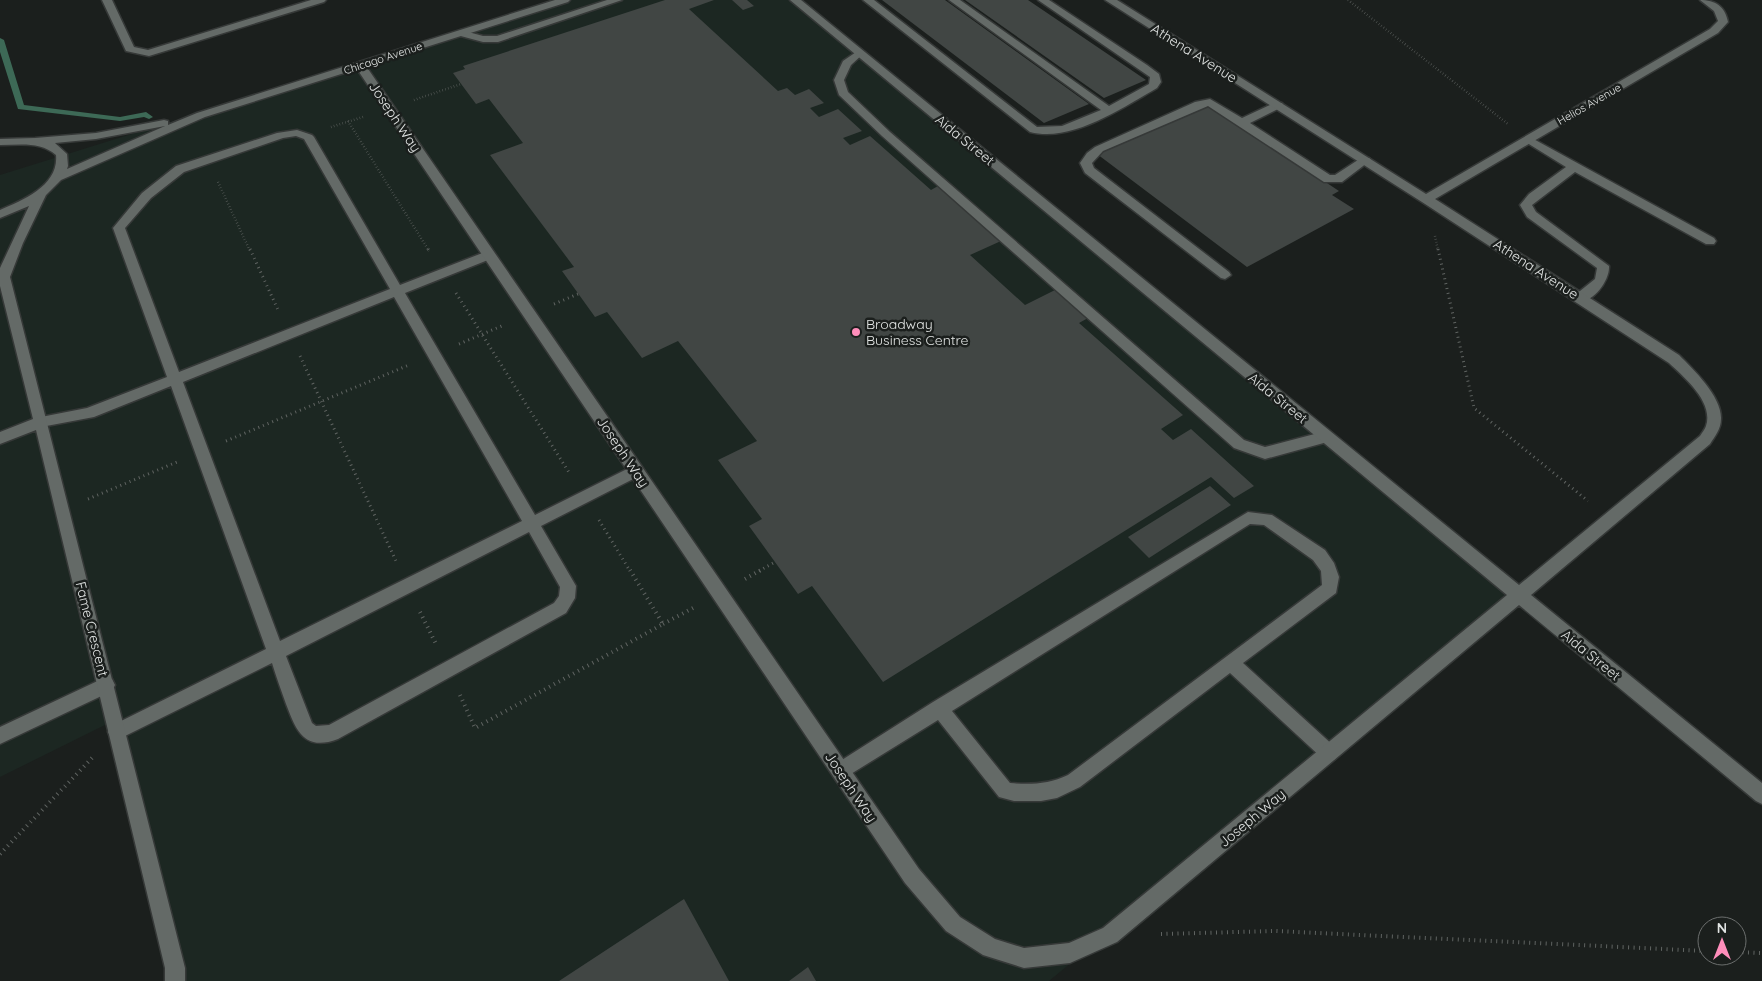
<svg xmlns="http://www.w3.org/2000/svg" width="1762" height="981" viewBox="0 0 1762 981" font-family="Quicksand,sans-serif">
	<rect width="100%" height="100%" fill="#1b1f1d"/>
	<path fill="#1c2722" d="M561,0h232l722,595 -466,386h-875l-63,-259 -111,55v-602z"/>
	<g fill="none" stroke-linecap="round" stroke-linejoin="round">
		<path fill="#3d6956" fill-rule="evenodd" d="M0,38l4,2 20,65 96,12 26,-5 7,5 -4,2 -5,-2 -24,4 -102,-12 -18,-57z"/>
	</g>
	<path fill="#414644" d="M665,0h49l-25,9 89,82 9,-3 8,7 14,-6 15,14 -14,5 9,9 19,-8 24,22 -19,7 7,7 20,-9 61,54 7,-4 63,55 -31,14 55,50 30,-15 33,28 -9,5 104,92 -22,14 12,11 18,-11 63,57 -20,12 -23,-21 -328,205 -71,-96 -14,8 -49,-68 13,-7 -44,-59 39,-19 -79,-100 -36,17 -35,-46 -12,5 -33,-46 12,-4 -84,-112 33,-12 -34,-44 -13,5 -23,-31 12,-4 -2,-3z
		M732,0h15l7,6 -11,4z
		M882,0h63l144,104 -45,19z
		M965,0h63l118,80 -42,18z
		M1208,104l131,87 -7,4 22,14 -107,58 -150,-113z
		M1210,486l21,19 -82,53 -21,-21z
		M684,899l45,82h-170z
		M808,967l8,14h-27z"/>
	<g fill="none" stroke-linecap="round" stroke-linejoin="round">
		<g stroke="#363938" stroke-width="3">
			<path id="lane" d="M607,0h15l-124,42h-15l-26,-7 -1,-2 5,-3 22,6h14z
				M863,0h11l163,127 25,-1 39,-16 -152,-110h11l149,106 40,-22 1,-7 -112,-77h11l98,65 12,9 2,8 -4,6c-35,20 -86,55 -127,44z
				M859,50l5,3 -13,12 -7,15 4,12 42,40 354,308 21,7 61,-16 5,2 2,4 -2,4 -66,18 -31,-11 -352,-312 -43,-41 -5,-15 9,-19z
				M1210,99l32,19 32,-15h8l1,2 -1,2 -32,16 80,52h5l26,-17h8l2,2 -29,22h-18l-116,-76 -105,45 -11,12 2,5 135,104 2,3 -6,4 -4,-1 -136,-105 -5,-10 7,-10 8,-6 100,-45z
				M297,130l15,5 2,2 86,148 85,-33 4,-1 6,4 -2,3 -88,35 130,222 96,-48 5,-2 5,2 2,4 -2,4 -100,51 35,60 -1,12 -9,15 -228,126c-34,13 -42,-9 -52,-35 -5,-14 -10,-28 -14,-41l-155,77 -6,-2 -3,-6 3,-6 155,-77 -95,-263 -77,31 -53,10 -5,-1 -2,-4 2,-4 5,-1 46,-9 80,-31 -54,-149 29,-35 34,-27 101,-33zM296,136l8,3 86,150 -211,83 -54,-144 26,-30 33,-26 99,-34zM394,297l128,224 -242,120 -97,-259zM529,532l31,55 -1,9 -5,7 -225,122 -13,1 -4,-3 -26,-67z
				M1528,136l186,102 2,3 -2,3h-8l-131,-72 -43,33 4,7 73,54c1,15 -18,40 -34,35l-1,-3 1,-3 20,-16 2,-11 -70,-51 -7,-12 9,-11 37,-27 -42,-26 -2,-2z
				M1248,512l24,3 53,35 9,13 5,14 -3,16 -93,70 92,84 3,6 -3,6 -6,3 -6,-3 -93,-86 -150,114 -23,11 -16,3h-27l-15,-4 -61,-77 -92,57 -6,3 -6,-3 -3,-6 3,-6 99,-63zM1250,524l14,1 49,35 8,11 1,14 -254,190c-19,9 -38,10 -58,8l-58,-72z
				M106,677l6,2 3,6 -3,6 -112,53v-17z"/>
		</g>
		<g stroke="#363938" stroke-width="3">
			<path id="street" d="M102,0h10l22,47 14,3 163,-50h15l-2,2 -175,54 -23,-5z
				M555,0h15l-2,2 -202,64 553,803 41,48 35,22 29,9 45,-5 34,-15 404,-333 -717,-595h11l718,585 181,-149c2,-3 5,-7 6,-10 8,-24 -22,-49 -37,-63l-247,-161 -317,-202h12l309,194 284,-165 8,-8 -4,-10 -14,-11c15,0 25,6 28,22l-10,11 -283,166 244,156c15,15 43,42 42,64 0,10 -6,17 -11,25l-179,151 231,188v21l-6,-3 -237,-196 -402,337 -47,21 -46,5 -41,-13 -37,-24 -41,-48 -548,-814 -152,48 -144,63 -15,15 -23,48 -13,34 175,691v13h-20v-13l-129,-538 -36,14v-12l33,-13 -33,-133v-18l29,-62 -29,12v-8c24,-10 59,-25 56,-55 -16,-14 -36,-10 -56,-10v-6l35,-1 61,-5 68,-13 4,1v4l29,-12zM165,126l-98,43 1,-3 -1,-12 -12,-11 41,-4z"/>
		</g>
		<path stroke="#606462" stroke-width="2.5" stroke-dasharray="0.5 2.5" stroke-linecap="butt" d="M1348,0l160,124
			M414,100l47,-16
			M348,121l81,130
			M331,127l32,-10
			M218,182l32,69
			M1435,236l3,15"/>
		<path stroke="#606462" stroke-width="3" stroke-dasharray="1 4" stroke-linecap="butt" d="M250,249l29,63
			M428,249l2,3
			M1438,249l36,159 114,93
			M456,293l114,181
			M554,304l24,-10
			M459,344l45,-19
			M300,356l96,205
			M226,441l183,-76
			M88,499l89,-37
			M599,520l31,51
			M759,571l16,-9"/>
		<path stroke="#606462" stroke-width="4" stroke-dasharray="1 4.5" stroke-linecap="butt" d="M745,579l16,-9
			M420,612l16,32
			M663,624l30,-16
			M460,695l15,33 188,-104 -33,-54
			M0,854l93,-97
			M1161,934l114,-3 432,20
			M1737,952l25,1"/>
		<use href="#lane" fill="#646a67" fill-rule="evenodd"/>
		<use href="#street" fill="#646a67" fill-rule="evenodd"/>
	</g>
	<circle fill="#ff8ebb" stroke="#1b1f1d" stroke-width="2" cx="856" cy="332" r="5"/>
	<g text-anchor="middle" stroke-width="5" stroke-linejoin="round" paint-order="stroke">
		<g font-size="11" fill="#e2e5e4" stroke="#1b1f1d">
			<text transform="translate(383 58) rotate(-18)" y="4">Chicago Avenue</text>
			<text transform="translate(1589 104) rotate(-30)" y="4">Helios Avenue</text>
		</g>
		<g font-size="14" fill="#e2e5e4" stroke="#1b1f1d">
			<text transform="translate(1194 53) rotate(32)" y="5">Athena Avenue</text>
			<text transform="translate(395 117) rotate(56)" y="5">Joseph Way</text>
			<text transform="translate(965 140) rotate(39)" y="5">Aida Street</text>
			<text transform="translate(1536 269) rotate(33)" y="5">Athena Avenue</text>
			<text transform="translate(1278 398) rotate(39)" y="5">Aida Street</text>
			<text transform="translate(623 452) rotate(56)" y="5">Joseph Way</text>
			<text transform="translate(92 629) rotate(76)" y="5">Fame Crescent</text>
			<text transform="translate(1591 655) rotate(39)" y="5">Aida Street</text>
			<text transform="translate(851 787) rotate(56)" y="5">Joseph Way</text>
			<text transform="translate(1252 818) rotate(-40)" y="5">Joseph Way</text>
		</g>
		<g font-size="14" fill="#e2e5e4" stroke="#1b1f1d" text-anchor="start">
			<text x="866" y="329">Broadway<tspan x="866" dy="16">Business Centre</tspan></text>
		</g>
	</g>
	<g transform="translate(1722 941)"><circle r="24" fill="#1b1f1d" stroke="#6b6e6d"/>
	<path d="M0-4L9 19L0 12L-9 19Z" fill="#ff8ebb"/>
	<text y="-8" font-size="14" font-weight="bold" text-anchor="middle" fill="#e2e5e4">N</text>
	</g>
</svg>
